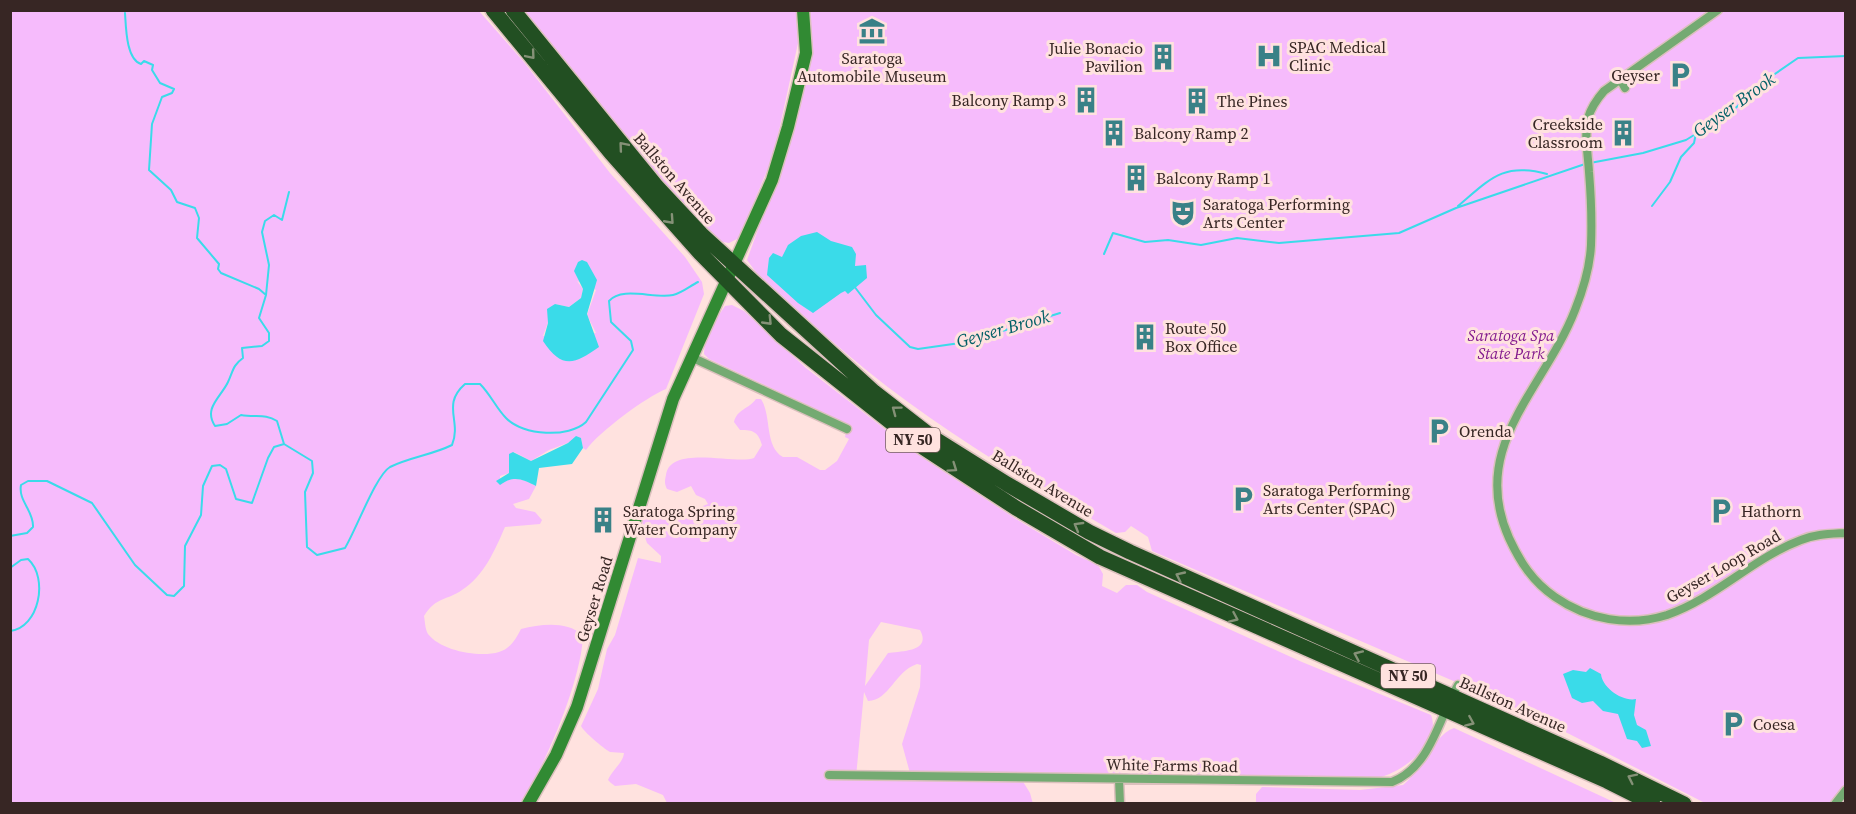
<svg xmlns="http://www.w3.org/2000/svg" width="1856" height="814" viewBox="0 0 1856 814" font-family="'Source Serif 4',serif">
	<rect width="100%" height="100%" fill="#ffe2df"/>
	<path fill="#f6bbfc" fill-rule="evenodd" d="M10,11h469l44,50 87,112 75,84 17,25 2,12 -38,95c-20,8 -67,43 -80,61l-3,-2 -2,-10 -32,12 -18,11 -17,-9 -5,21 -9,3v8c14,-9 22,-5 36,2l-7,13 -16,5 3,4 19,4 7,8 -2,4 -35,3c-10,23 -21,49 -43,63 -16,11 -25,6 -38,26 1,5 1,13 4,18 13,17 52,24 71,18 11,-3 17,-13 22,-23 21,-5 45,-8 62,6 -1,43 -38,133 -63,168h-509zM577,281l19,9 -9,25 9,18 -53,3 12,-32 14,3 12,-9 2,-9z
		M522,11h274l2,32 -24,111 -35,84 -10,5 -12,-2 -67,-73z
		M810,11h1035v792h-140l-175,-89 -378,-163 -4,-14 -17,-11 -6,6 -9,1c-93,-54 -187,-109 -269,-179 -30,-25 -59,-53 -89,-79l-11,-15 37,-103 27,-107z
		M732,305l12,6 62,57 111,86 99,65 60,36 22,10 5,9 -1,12 15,7 9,-8h11l10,7 155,70 129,53c11,29 -29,57 -53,63l-356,2 8,13 3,11 -366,-1 -4,-8 -27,-11 -21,2 -4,-3 -3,-3c4,-10 15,-17 16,-27l-14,-1c-7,-4 -26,-20 -29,-26l17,-37 9,-40 8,-14 23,-77 23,5v-7l-14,-13 -5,-15 1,-10 6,-8 5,-1 36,2 18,-7 -3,-5 -9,-4 -5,-9 -14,6 -10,-3c-3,-6 -2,-9 -1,-14 4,-31 70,-10 88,-17l8,-13c-4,-13 -8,-15 -22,-15l-6,-8c3,-13 15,-13 22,-23h5c11,17 3,47 22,58h14l23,13h5l12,-9 12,-22 -4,-2 3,-13 -139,-65 -5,-5c0,-17 11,-34 21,-48zM881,622l39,8c12,22 -19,21 -32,23l-23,33 4,-46zM917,664l4,1 -1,22 -18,57 8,29 -1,5 -33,3 -20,-4 8,-85 4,9c22,-1 26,-29 49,-37z
		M1454,728l162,75h-360v-9l6,-7 98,3 43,-5c18,-14 32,-51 51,-57z"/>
	<path fill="#3adbe9" d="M817,232l14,9 21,6 4,7 -1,12 11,-1 1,13 -19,16 -3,-3 -4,2 -28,20 -15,-10 -31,-28 2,-17 4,-5 9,4 6,-12 13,-9z
		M582,260l5,2 10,18 -10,34 12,33c-24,17 -37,23 -56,-6l5,-18 -1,-14 8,-5 14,3 12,-9 2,-9 -9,-18 4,-9z
		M576,436l5,2 2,10 -11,16 -33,4 -3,18c-14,-7 -22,-11 -36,-1l-4,-4 13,-8v-19l4,-2 18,9 37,-18z
		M1590,668l11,6c1,13 21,28 35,25l-2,16 3,10 9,5 5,16 -9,2 -5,-7 -10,-2 -9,-25 -15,-3 -10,-10 -11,2 -10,-5 -9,-24 10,-4 13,2z"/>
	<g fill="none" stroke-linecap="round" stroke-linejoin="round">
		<path stroke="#3adbe9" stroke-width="2" d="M125,13c1,14 1,46 16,51l3,-3 9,4 -1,5 8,13 14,6 -2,4 -10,4 -10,27 -3,46 22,20 6,12 18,6 4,10 -2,20 22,26 -1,5 3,4 38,16 7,6 -7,23 10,15v8l-7,5 -20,2 1,10c-10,7 -10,13 -15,24 -7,15 -25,26 -13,44l12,-2 14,-9c14,3 24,-2 36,6l7,23
			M1590,163l53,-10 43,-13 45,-28 38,-34 29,-20 48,-2
			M1458,206c32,-27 45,-44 89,-32
			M1652,206l18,-24 11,-25 13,-14 2,-10
			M1104,254l9,-21 32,9 23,-2 33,5 36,-7 42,5 120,-10 57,-25 129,-44
			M854,286l22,29 34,32 8,2 49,-7 93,-29
			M266,295l3,-30 -7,-33 3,-11 9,-6 8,5 7,-28
			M10,536l17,-3 6,-6c1,-16 -15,-26 -12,-42l7,-4h19l45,22 43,62 32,30 7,1 10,-10 1,-40 16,-31 2,-29 9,-20 8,-1 6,4 10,30 16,4 16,-45 6,-11 10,-3 28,17 1,12 -8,19 2,55 10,8 28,-7c11,-18 31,-73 45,-81 20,-10 42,-12 62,-22 10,-24 -11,-40 13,-61h15c11,11 16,24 26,34 17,18 63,20 80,4l47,-72 -2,-9 -20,-19 -2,-21c13,-15 45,-2 64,-6 9,-2 17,-9 25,-13
			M10,568l11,-8 7,-1c21,19 11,69 -18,72"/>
		<g stroke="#dbc0bd" stroke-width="11">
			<path id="street" d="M1718,10l-114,81c-7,8 -13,17 -16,27 -4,18 0,36 1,54 2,24 3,48 2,73 -1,21 -8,45 -16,65 -31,80 -107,136 -66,228 11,24 24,44 46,59 33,23 74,30 112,18 49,-17 86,-57 134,-75 14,-6 29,-6 45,-7
				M1620,79l5,9
				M691,357l156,72
				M829,775l563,7c39,-15 47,-65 66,-97
				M1119,779l1,25
				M1835,804l11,-14"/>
		</g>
		<g stroke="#dbc0bd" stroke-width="15">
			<path id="secondary" d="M528,804l28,-49 21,-48 96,-308 99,-219 16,-53 18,-74 -3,-43"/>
		</g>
		<g stroke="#dbc0bd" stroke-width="18">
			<path id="highway" d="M493,10l118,143 89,100 81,82 140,111 95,62 84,49 507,224 46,23
				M513,10l144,177 44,47 173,158 58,45 75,47 82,48 41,20 470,211 84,41"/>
		</g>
		<use href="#street" stroke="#74aa72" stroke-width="8"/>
		<use href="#secondary" stroke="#318a33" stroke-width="12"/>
		<use href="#highway" stroke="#224f22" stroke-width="15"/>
	</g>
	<defs><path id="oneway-chevron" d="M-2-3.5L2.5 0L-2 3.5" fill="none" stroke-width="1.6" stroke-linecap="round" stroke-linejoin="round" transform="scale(1.5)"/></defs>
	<g stroke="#859177">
		<use href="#oneway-chevron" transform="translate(531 55) rotate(50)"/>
		<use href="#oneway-chevron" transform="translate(623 146) rotate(-130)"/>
		<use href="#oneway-chevron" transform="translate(670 220) rotate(48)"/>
		<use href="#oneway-chevron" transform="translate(768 321) rotate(46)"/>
		<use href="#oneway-chevron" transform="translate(896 410) rotate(-143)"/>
		<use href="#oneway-chevron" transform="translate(953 468) rotate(35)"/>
		<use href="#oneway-chevron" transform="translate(1078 526) rotate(-150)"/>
		<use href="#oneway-chevron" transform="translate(1180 576) rotate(-155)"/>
		<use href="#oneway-chevron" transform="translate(1234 618) rotate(24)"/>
		<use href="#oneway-chevron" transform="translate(1358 655) rotate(-156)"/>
		<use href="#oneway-chevron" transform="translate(1470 722) rotate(23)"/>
		<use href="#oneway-chevron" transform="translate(1632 778) rotate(-154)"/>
	</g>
	<defs>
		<g id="museum-bare" transform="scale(2.07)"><path d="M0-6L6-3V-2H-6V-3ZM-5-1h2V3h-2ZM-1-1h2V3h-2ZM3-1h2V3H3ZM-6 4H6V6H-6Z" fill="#398187" stroke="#ffe2df" stroke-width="2.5" paint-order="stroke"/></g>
		<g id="hospital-bare" transform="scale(2.07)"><path d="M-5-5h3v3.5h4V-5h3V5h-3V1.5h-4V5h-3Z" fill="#398187" stroke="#ffe2df" stroke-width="2.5" paint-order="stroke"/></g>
		<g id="building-bare" transform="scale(2.07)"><path d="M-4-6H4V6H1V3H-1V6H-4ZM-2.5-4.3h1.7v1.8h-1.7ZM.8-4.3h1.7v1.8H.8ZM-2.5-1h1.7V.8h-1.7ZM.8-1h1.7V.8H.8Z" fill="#398187" stroke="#ffe2df" stroke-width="2.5" paint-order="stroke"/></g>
		<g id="parking-bare" transform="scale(2.07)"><path d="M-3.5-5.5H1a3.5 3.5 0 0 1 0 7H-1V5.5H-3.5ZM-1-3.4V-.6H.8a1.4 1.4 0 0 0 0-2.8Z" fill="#398187" stroke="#ffe2df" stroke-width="2.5" paint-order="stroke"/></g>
		<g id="theatre-bare" transform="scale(2.07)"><path d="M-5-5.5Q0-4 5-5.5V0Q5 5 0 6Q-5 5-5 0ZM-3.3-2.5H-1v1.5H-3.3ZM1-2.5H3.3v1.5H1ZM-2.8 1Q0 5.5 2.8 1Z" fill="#398187" stroke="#ffe2df" stroke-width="2.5" paint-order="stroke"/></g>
	</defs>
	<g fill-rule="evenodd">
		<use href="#museum-bare" x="872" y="31"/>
		<use href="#hospital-bare" x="1269" y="56"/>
		<use href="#building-bare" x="1163" y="57"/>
		<use href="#parking-bare" x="1680" y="75"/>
		<use href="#building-bare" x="1086" y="100"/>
		<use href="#building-bare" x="1197" y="101"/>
		<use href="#building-bare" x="1114" y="133"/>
		<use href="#building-bare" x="1623" y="133"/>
		<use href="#building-bare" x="1136" y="178"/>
		<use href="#theatre-bare" x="1183" y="213"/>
		<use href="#building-bare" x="1145" y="337"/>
		<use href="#parking-bare" x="1439" y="431"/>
		<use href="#parking-bare" x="1243" y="499"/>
		<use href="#parking-bare" x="1721" y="511"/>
		<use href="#building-bare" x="603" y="520"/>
		<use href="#parking-bare" x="1733" y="724"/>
	</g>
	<g text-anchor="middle" stroke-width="6" stroke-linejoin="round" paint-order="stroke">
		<g fill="#ffe2df" stroke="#735e5c" stroke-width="1.5">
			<rect x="886" y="428" width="54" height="24" rx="4.5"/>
			<rect x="1381" y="664" width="54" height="24" rx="4.5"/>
		</g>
		<g font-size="15" font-weight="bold" fill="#372624">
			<text x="913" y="445">NY 50</text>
			<text x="1408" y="681">NY 50</text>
		</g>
		<g font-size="16" fill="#372624" stroke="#ffe2df" text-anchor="start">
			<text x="1289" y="53">SPAC Medical<tspan x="1289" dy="18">Clinic</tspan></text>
			<text x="1143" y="54" text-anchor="end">Julie Bonacio<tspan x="1143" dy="18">Pavilion</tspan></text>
			<text x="872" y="64" text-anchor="middle">Saratoga<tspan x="872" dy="18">Automobile Museum</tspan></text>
			<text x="1660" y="81" text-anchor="end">Geyser</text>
			<text x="1066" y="106" text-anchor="end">Balcony Ramp 3</text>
			<text x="1217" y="107">The Pines</text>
			<text x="1603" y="130" text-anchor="end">Creekside<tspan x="1603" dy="18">Classroom</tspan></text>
			<text x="1134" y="139">Balcony Ramp 2</text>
			<text x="1156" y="184">Balcony Ramp 1</text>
			<text x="1203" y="210">Saratoga Performing<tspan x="1203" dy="18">Arts Center</tspan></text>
			<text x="1165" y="334">Route 50<tspan x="1165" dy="18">Box Office</tspan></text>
			<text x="1459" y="437">Orenda</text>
			<text x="1263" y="496">Saratoga Performing<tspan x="1263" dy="18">Arts Center (SPAC)</tspan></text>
			<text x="623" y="517">Saratoga Spring<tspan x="623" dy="18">Water Company</tspan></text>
			<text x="1741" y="517">Hathorn</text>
			<text x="1753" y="730">Coesa</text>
		</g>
		<g font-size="16" fill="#372624" stroke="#ffe2df">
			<text transform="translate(675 178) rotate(49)" y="6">Ballston Avenue</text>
			<text transform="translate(1043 483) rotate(31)" y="6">Ballston Avenue</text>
			<text transform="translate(1723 566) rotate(-30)" y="6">Geyser Loop Road</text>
			<text transform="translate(594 599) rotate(-73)" y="6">Geyser Road</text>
			<text transform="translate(1513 704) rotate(24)" y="6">Ballston Avenue</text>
			<text transform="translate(1172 765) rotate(1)" y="6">White Farms Road</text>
		</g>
		<g font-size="16" font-style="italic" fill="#831a8e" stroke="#ffe2df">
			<text x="1511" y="341">Saratoga Spa<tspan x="1511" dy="18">State Park</tspan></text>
		</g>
		<g font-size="18" font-style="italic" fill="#005f66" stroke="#ffe2df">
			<text transform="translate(1734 105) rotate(-36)" y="6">Geyser Brook</text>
			<text transform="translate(1003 329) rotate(-16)" y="6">Geyser Brook</text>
		</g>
	</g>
	<rect width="1856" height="814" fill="none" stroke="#372624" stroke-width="24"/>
</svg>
